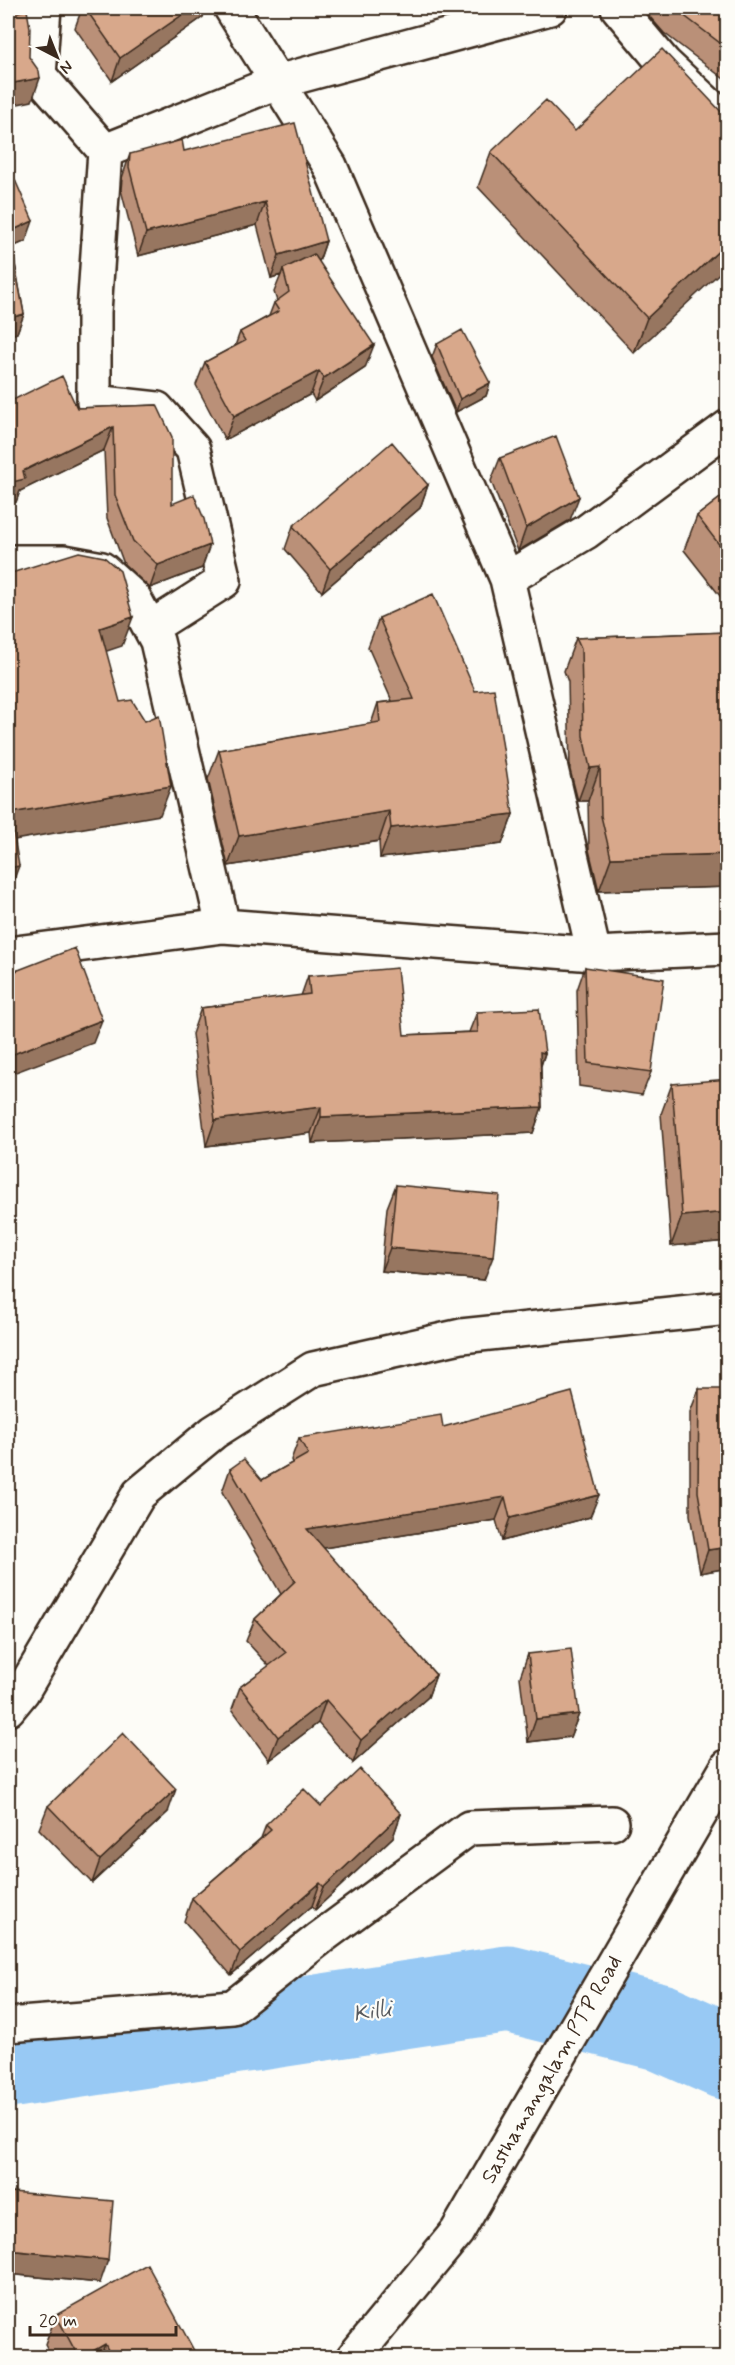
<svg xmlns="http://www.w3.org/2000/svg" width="735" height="2365" viewBox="0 0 735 2365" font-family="Mynerve,sans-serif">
	<rect width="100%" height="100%" fill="#fdfcf7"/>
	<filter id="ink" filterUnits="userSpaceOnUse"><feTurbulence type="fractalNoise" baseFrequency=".0167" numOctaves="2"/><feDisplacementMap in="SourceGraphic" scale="12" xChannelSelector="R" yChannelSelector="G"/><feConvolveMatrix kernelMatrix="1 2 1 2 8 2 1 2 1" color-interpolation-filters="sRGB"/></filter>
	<g filter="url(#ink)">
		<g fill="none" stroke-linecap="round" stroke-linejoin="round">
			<path stroke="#98c9f4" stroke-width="87" d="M8,2065l500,-76 152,38 68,30"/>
			<g stroke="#3b2a1e" stroke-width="38">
				<path id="minor" d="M44,8l-5,67 66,76 -11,161v90l63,7 36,40 31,132 -74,47
					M231,8l99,158 177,413 87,375
					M618,8l46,55 64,60
					M105,151l172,-69 273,-74
					M8,562h56l38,7 32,29 23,43 66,285
					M507,579l79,-47 142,-105
					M8,954l215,-28 371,28 134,-6
					M8,2025l225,-18 87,-69 149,-110 143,-5"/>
			</g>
			<g stroke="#3b2a1e" stroke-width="38">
				<path id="major" d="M8,1709l14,-17 117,-198 75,-62 99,-63 148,-33 267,-28
					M353,2358l104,-126 271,-466"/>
			</g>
			<use href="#minor" stroke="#fdfcf7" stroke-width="33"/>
			<use href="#major" stroke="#fdfcf7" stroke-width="33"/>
		</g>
		<path fill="#ba9078" stroke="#3b2a1e" stroke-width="1.5" d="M82,8h124l-3,9 -91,64 -37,-53z
			M642,8h86v74l-64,-49z
			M728,119l-94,234 -156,-166 13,-35 84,-21z
			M184,151l142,90 -7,21 46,106 -50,33 -4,-7 -86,46 -29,-55 9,-23 30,-16 5,-14 29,-16 5,-13 3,-2 -3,-9 7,-17 -10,3 -14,-53 -119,31 -17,-66 1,-12 8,-24z
			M8,164l18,77 -14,6 12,67 -7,19 -9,3z
			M437,344l53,39 -4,13 -30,16 -24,-55z
			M8,384l3,17 66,7 80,-3 15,99 30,64 -52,20 -26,-24 -17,-46 -3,-68 -84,41 -4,11 -8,2z
			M500,458l70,62 -52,31 -27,-70z
			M428,485l-8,23 -98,84 -37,-43 8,-23z
			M728,492v114l-44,-56 13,-34z
			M379,618l134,196 -11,30 -122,14 -1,-17 -151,25 -20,-87 11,-29 152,-26 7,-21 14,-2 -24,-54z
			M728,632v255l-129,4 -10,-41 -1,-49h-10l-8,-31 -2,-88 -4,-11 12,-33z
			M585,967l66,105 -9,23 -63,-9 -2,-96z
			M308,976l96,59 65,-3 8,-20 68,41 -4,13 1,41 -9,26 -221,10 -1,-10 -105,13 -14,-112 9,-26 100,-12z
			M672,1084l56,157 -57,5 -10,-132z
			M396,1185l88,95 -103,-9 6,-63z
			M699,1389l29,179 -28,5 -10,-58v-103z
			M443,1427l147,90 -88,24 -6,-21 -173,28 113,127 -8,22 -75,66 -35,-40 -49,37 -37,-51 8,-22 29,-21 -23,-25 9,-22 26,-25 -59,-102 8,-23 32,11 30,-17 -1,-3 8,-22z
			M528,1654l51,60 -9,23 -42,5 -8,-65z
			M48,1806l120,6 -76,71 -53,-54z
			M321,1806l80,8 -8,23 -78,73 -3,-4 -81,69 -47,-54 8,-23 69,-60 5,-13z
			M12,2192l88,91 -92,-9v-70z
			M56,2315l142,43h-146l-7,-13z"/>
		<path fill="#977661" stroke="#3b2a1e" stroke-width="1.5" d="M192,8h14l-3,9 -91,64 8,-23z
			M40,78l-8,23 -24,5v-22z
			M265,202l-8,23 -119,31 8,-23z
			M33,221l-7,20 -18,8 1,-17z
			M326,241l-8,23 -35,5 -2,6 -10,3 8,-23z
			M728,242v23l-94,88 13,-35z
			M24,314l-7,19 -9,3v-11l2,-7z
			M374,345l-9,23 -50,33 9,-23z
			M319,371l-8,23 -86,46 9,-24z
			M490,383l-4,13 -30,16 4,-13z
			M113,427l-9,23 -84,41 -4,11 -8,2v-21l15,-12z
			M428,485l-8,23 -98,84 8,-23z
			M579,497l-9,23 -52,31 8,-23z
			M210,545l-8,23 -52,20 8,-23z
			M133,617l-11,29 -33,11 11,-29z
			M600,767l-12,34h-10l12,-33z
			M171,786l-11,29 -152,26 2,-28z
			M389,811l-10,30 -151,25 11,-30z
			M513,814l-11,30 -122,14 11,-30z
			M728,854v33l-129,4 12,-33z
			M19,866l-11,29v-27z
			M102,1020l-9,23 -85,32v-19z
			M540,1052l5,1 -9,26z
			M321,1107l-10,26 -105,13 9,-26z
			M542,1107l-9,26 -221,10 9,-26z
			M728,1212v29l-57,5 11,-30z
			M390,1248l103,9 -9,23 -103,-9z
			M599,1495l-9,22 -88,24 8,-23z
			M505,1497l-9,23 -197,32 8,-23z
			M728,1547v21l-28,5 8,-23z
			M436,1675l-8,22 -75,66 8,-23z
			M326,1700l-8,23 -49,37 9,-23z
			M579,1714l-9,23 -42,5 8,-23z
			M176,1789l-8,23 -76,71 8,-23z
			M401,1814l-8,23 -78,73 9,-23z
			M320,1883l-8,23 -81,69 9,-23z
			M8,2250l100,10 -8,23 -92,-9z
			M105,2344l-5,14h-19z"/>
		<path fill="#d8a88b" stroke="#3b2a1e" stroke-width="1.5" d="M85,8h107l-72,50z
			M674,8h54v41z
			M27,10l3,18 -1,29 10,14 1,7 -32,6v-70z
			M662,49l66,70v123l-81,76 -156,-166 55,-52 29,31z
			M295,123l31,118 -47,14 -14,-53 -119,31 -17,-66 1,-13 52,-14 2,11z
			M8,164l25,57 -24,11 15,82 -14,4 -2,-6z
			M314,254l60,91 -50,33 -5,-7 -85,45 -29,-54 40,-21 -5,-9 39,-21 -5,-8 15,-11 -6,-23z
			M462,330l28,53 -30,16 -23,-55z
			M62,376l15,32 80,-3 15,32v67l22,-9 10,24 6,26 -52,20 -25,-24 -18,-46 -2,-68 -90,44 2,8 -17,4v-99l3,17z
			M556,436l23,61 -53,31 -26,-70z
			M392,442l36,43 -98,84 -37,-43z
			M728,492v64l-31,-40z
			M79,552l25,5 16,14 13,46 -33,11 20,74 12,-2 13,21 14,-6 12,71 -161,27 9,53 -11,2v-294z
			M433,594l42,97 19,-2 19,125 -122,14 -2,-17 -150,25 -20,-86 161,-28 -2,-19 36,-4 -35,-81z
			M728,632v222l-117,4 -10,-42 -1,-49 -10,1 -7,-32 -2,-87 -5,-11z
			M75,948l27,72 -94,36v-82z
			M585,967l79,12 -13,93 -63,-9z
			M397,968l7,67 74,-3 -1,-20 62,-3 6,44 -5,-1 2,55 -221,10v-10l-106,13 -14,-112 109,-14 -2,-18z
			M728,1079v133l-46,4 -10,-132z
			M396,1185l103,10 -6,62 -103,-9z
			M699,1389h29v158l-20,3 -10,-58z
			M572,1392l27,103 -89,23 -5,-21 -198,32 129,146 -75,65 -35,-40 -48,37 -38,-50 46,-34 -31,-34 40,-38 -65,-112 14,-10 18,21 46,-26 -9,-16 142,-23 2,12z
			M571,1649l8,65 -43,5 -8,-65z
			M123,1733l53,56 -76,71 -52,-54z
			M360,1769l41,45 -77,73 -4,-4 -80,69 -48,-54 79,-68 -5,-5 38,-36 17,17z
			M12,2192l101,9 -5,59 -100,-10v-14z
			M147,2264l51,94h-86l-7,-14 -24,14h-2l-23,-43z"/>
	</g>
	<g text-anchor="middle" stroke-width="4.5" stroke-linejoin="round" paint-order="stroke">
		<g font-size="21" fill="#3b2a1e" stroke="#fdfcf7">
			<text transform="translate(551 2069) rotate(-60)" y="7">Sasthamangalam PTP Road</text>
		</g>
		<g font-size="22" font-style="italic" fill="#575a5e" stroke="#fdfcf7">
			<text transform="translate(372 2010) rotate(-9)" y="8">Killi</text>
		</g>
	</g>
	<rect width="735" height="2365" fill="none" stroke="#fdfcf7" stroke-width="30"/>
	<rect x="15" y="15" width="705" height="2335" fill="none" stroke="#3b2a1e" stroke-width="2" filter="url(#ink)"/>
	<g transform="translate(57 57) rotate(138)" stroke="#fdfcf7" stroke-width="4.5" paint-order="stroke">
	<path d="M0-4.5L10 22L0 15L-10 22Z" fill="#3b2a1e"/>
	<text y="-9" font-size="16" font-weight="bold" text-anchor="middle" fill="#3b2a1e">N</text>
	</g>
	<path d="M30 2326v9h146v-9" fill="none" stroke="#3b2a1e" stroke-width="3"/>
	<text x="39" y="2326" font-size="18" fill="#3b2a1e" stroke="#fdfcf7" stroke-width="4.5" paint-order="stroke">20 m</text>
</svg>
